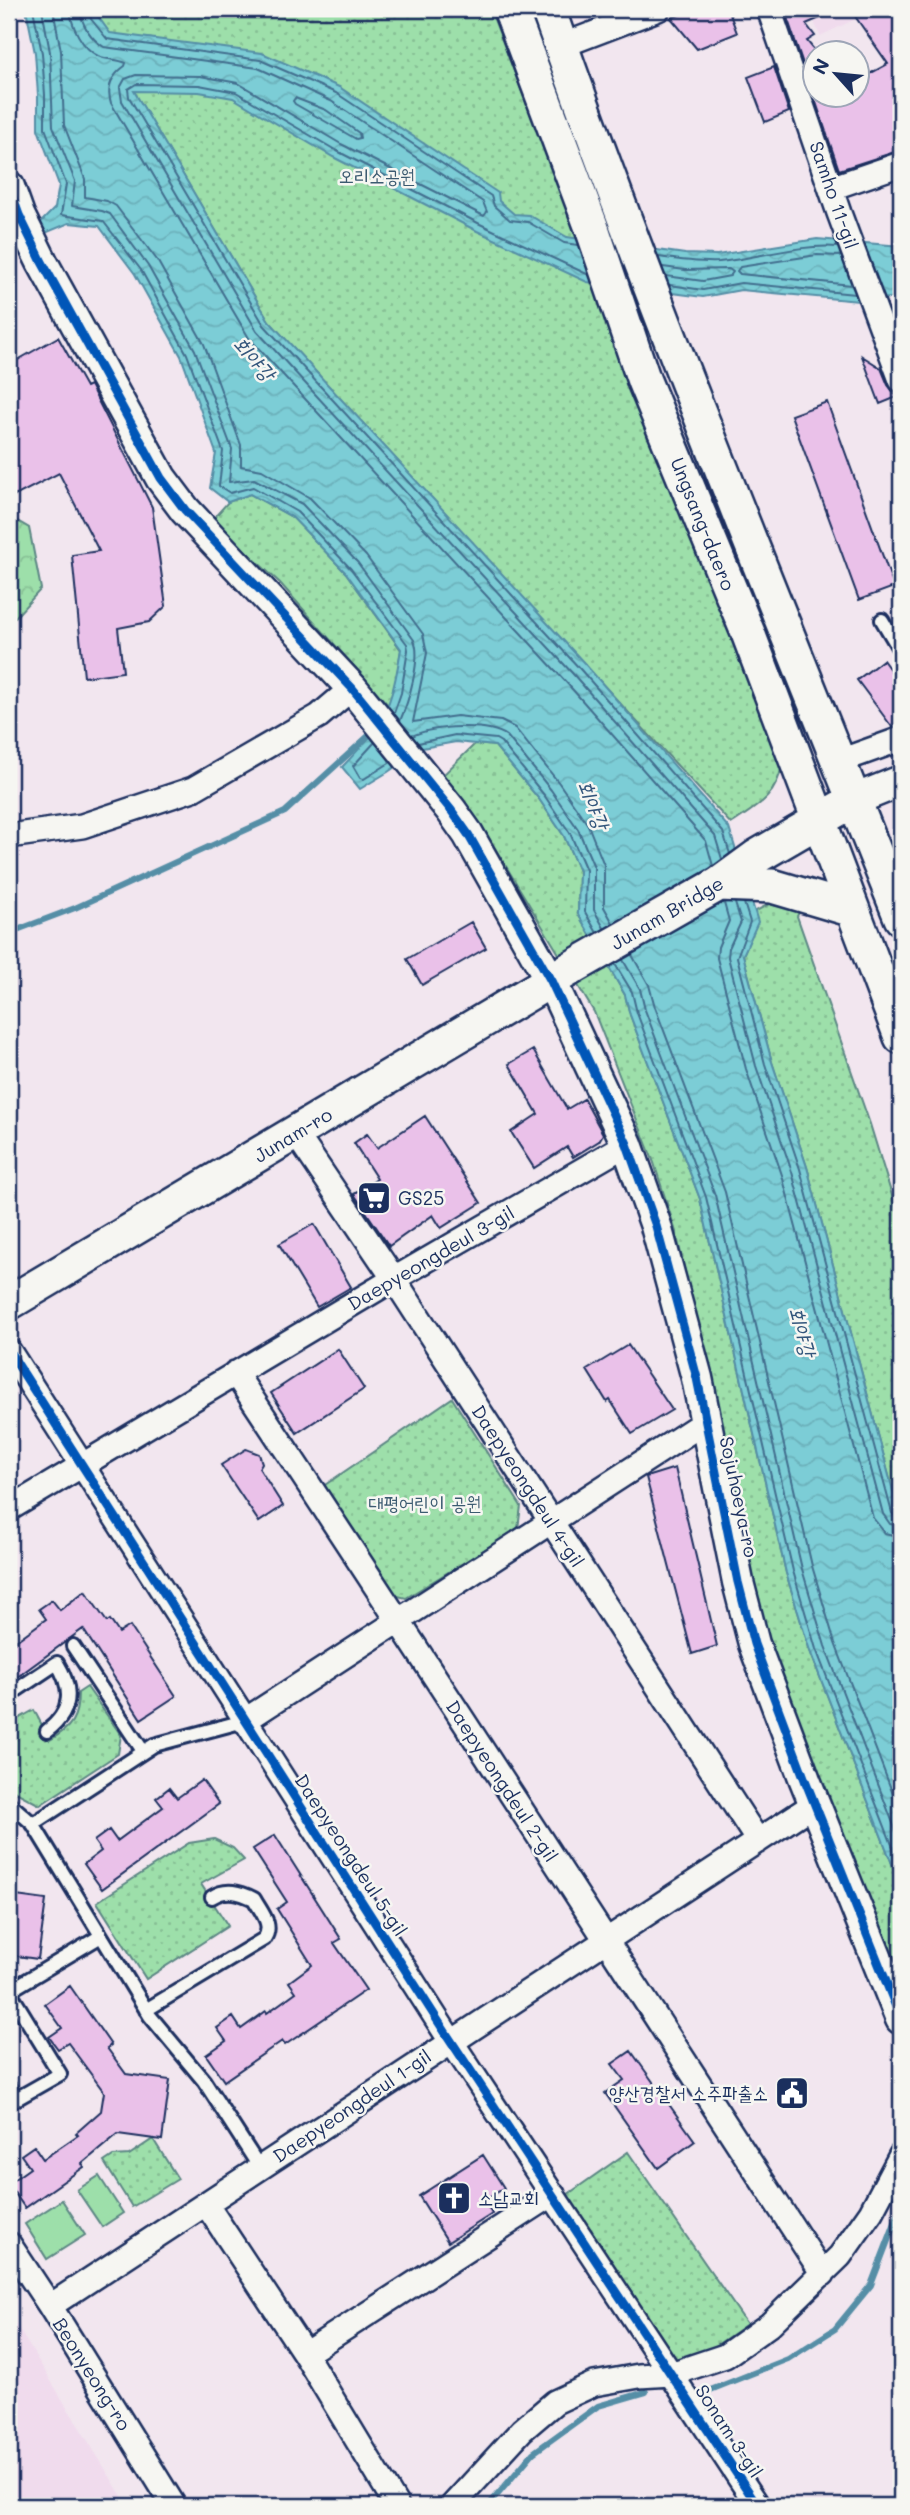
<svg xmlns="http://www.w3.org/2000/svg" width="910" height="2515" viewBox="0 0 910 2515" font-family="Mali,'Poor Story',sans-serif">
	<defs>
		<pattern id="forest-crowns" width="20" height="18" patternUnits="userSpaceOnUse" patternTransform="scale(1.75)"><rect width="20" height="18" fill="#9ddfaa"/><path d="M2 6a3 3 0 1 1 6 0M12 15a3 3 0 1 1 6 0" fill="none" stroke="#87c095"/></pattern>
		<pattern id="park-dots" width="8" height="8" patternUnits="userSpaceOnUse" patternTransform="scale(1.75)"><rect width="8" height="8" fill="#9ddfaa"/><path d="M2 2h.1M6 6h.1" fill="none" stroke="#87c095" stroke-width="1.8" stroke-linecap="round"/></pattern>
		<pattern id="water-waves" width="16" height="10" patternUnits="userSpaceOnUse" patternTransform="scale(1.75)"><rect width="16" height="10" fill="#7ccdd6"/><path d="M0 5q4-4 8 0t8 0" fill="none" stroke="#6bb0ba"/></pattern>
	</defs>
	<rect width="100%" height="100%" fill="#f2e6ef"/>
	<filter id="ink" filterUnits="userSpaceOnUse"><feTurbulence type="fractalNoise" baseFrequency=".0143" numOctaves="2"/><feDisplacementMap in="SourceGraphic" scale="14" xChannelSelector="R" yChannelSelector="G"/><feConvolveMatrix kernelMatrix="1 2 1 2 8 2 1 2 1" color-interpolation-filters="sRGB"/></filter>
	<g filter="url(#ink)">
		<path fill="#f0dbed" d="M809,9h68l-57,27z
			M9,2313l119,193h-119z"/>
		<path fill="url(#forest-crowns)" stroke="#5c8784" stroke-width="2" d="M9,516l20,12 12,61 -32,35z"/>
		<path fill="url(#park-dots)" stroke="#5c8784" stroke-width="2" d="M96,9h394l292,756c-6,33 -25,41 -51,59l-462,-503 -169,-287z
			M250,494l42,23 54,56 55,77 -7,42 -5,14 -109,-123 -68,-63 16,-18z
			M475,744l20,2 44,53 25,37 15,35 -1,43 47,81 5,20 70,184 86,374 24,78 91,236v91l-120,-299 -15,-46 -90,-401 -22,-69 -60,-151 -116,-192 -35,-45z
			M769,904l31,7 -3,5 73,208 31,101v296l-94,-354 -35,-105 -29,-107 14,-33 -3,-10z
			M452,1398l69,108 -3,23 -112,69 -16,-4 -71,-105z
			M87,1687l34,48 -3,19 -78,51 -30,-16 -1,-65 25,-14 16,30c21,-12 28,-22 28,-47z
			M214,1839l19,9 11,12 -43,24 27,42 -82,53 -49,-77 92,-59z
			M153,2139l25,40 -46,28 -28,-45 9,-6 16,-1z
			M628,2152l119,172 -36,25 -34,12 -113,-164z"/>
		<path fill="#9ddfaa" stroke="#5c8784" stroke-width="2" d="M99,2176l24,37 -21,14 -25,-37z
			M62,2200l23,35 -38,24 -22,-35z"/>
		<path fill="url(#water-waves)" stroke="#558ea6" stroke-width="2" d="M26,9h70l1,6 13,18 152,20 77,34 159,106 1,8 15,13 15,1 38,22 118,17 32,1 100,-16 84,7v51l-42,4 -118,-11 -38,7 -116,-15 -110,-51 -144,-74 -100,-59 -34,-6 -65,-1 135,230 316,343 144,164 29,94 -15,33 29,107 35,105 94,354v366l-91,-236 -24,-78 -86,-374 -70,-184 -5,-20 -47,-81 1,-43 -15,-35 -25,-37 -44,-53 -39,-4 -34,6 -34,24 -28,17 -18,-22c43,-44 49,-58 59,-118l-55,-76 -54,-56 -42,-23 -22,8 -18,-14 6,-35 -35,-97 -46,-82 -36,-48 -30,-3 -26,11 -3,-11 15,-15 4,-23 -21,-56v-34l-3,-42z"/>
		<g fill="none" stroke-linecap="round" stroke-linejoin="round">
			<path stroke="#426e8e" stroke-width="2" d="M33,9l9,44 3,42v33l21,56 -5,31 42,6 38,49 46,84 36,97 -4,35 11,7 23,-6 44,25 54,57 56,75 1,6 -7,43 -7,20
				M42,9l8,43 3,74 22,55 -3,25 30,5 8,3 38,52 47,84 37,99 -3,33 25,-3 48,25 56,59 56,77c8,18 -6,63 -14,81
				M53,9l8,42 3,74 21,54v18l22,4 9,5 41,54 47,84 37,101v21l21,4 48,28 56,58 57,78 4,19 -14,69 44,-6 44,5 14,7 44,55 29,42 16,40v42l9,16
				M70,9c1,17 12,39 28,47 9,4 19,3 28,7l-1,3c-13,9 -19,21 -14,37l138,235 316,343 141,160 7,25
				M80,9c1,15 11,30 24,38l154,21 73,33 152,101 4,10 -3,4 -143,-72 -103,-61 -38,-7 -64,-1 -11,4 -5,9 2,13 135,230 316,343 142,162 7,23
				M89,9l2,10 16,20 153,21 76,33 155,103 3,10 16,14 18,2 36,21 14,2
				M295,98l31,12 33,23 1,5 -4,1 -61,-35 -2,-3z
				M841,256l-24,-1 -77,12 -3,4 3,3 112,11
				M659,257c20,3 40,6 60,5 40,-4 78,-18 119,-15
				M663,267l22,3 44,-1 4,3 -3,4 -27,5 -37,-5
				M589,275l-109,-51 -143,-73 -101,-59 -37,-7 -63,-1 -8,5 1,8 135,228 316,344 143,163 7,22
				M670,285l33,5 38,-7 114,11
				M412,736c21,-10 76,-14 95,0l44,54 27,39 16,38v43l10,18
				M375,742l-22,24 7,12 4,1 27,-17
				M418,743l37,-8 41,4 5,3 43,53 26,38 16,37 -1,42 12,21
				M724,903l5,18 -11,26 -1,11 29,111 36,106 91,343 12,15 16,4
				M735,903l6,19 -12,26 -1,9 28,109 36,106 91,342 7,10 11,2
				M744,903l6,19 -13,35 28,107 35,105 92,344 4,4 5,1
				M632,955l17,30 6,22 70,185 87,374 23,77 66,172
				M623,960l17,29 5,21 70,185 87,374 23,77 76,198
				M615,964l17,28 5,21 69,184 87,374 23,78 85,219"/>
			<path stroke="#558ea6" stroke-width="6" d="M9,239l2,-1
				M9,933l66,-25 210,-96 91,-83
				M703,2393l85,-34 47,-30 36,-44 30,-78
				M488,2506l45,-53 65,-47 48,-14"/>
		</g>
		<path fill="#eac1e9" stroke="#1b2f5e" stroke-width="2" d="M696,9h32l9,24 -40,16 -26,-31z
			M794,9h47l-35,15 9,12 -8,5 9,11v44l42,-2v-14l30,-16 -38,-55h42l9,13v128l-62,20 -53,-156z
			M774,67l15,45 -24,10 -17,-45z
			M58,337l28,50 4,-2 62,122 14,99 -17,16 -31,6 5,44 -39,5 -12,-122 27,-4 -40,-78 -44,23 -6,-12v-119z
			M862,356l19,12 7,17 9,12 -17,7z
			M827,402l67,185 -35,13 -68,-185z
			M883,660l18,25v40l-9,2 -35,-47z
			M471,922l15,26 -64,37 -15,-26z
			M533,1050l34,59 17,-10 19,35 -4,7 -26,16 -6,-10 -33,21 -23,-36 27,-18 -29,-50z
			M425,1116l56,87 -40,25 -8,-13 -44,31 -35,-52 23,-15 -23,-36 13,-9 10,14z
			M314,1224l37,63 -34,20 -38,-63z
			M628,1345l44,65 -40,24 -22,-34 -3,2 -20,-32z
			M338,1349l26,40 -67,44 -26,-40z
			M246,1449l13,5 3,9 -3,5 24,38 -24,16 -38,-57z
			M675,1468l42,178 -25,8 -46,-177z
			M85,1591l22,31 3,-2 9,13 11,-7 46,70 -35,23 -58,-90 -74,54v-37l37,-27 -7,-10 13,-9 8,10z
			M202,1780l17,24 -117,85 -18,-25 17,-13 -7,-10 15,-11 8,11 46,-34 -7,-9 13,-10 8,10z
			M275,1835l66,104 -7,4 32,47 -81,55 -3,-4 -58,40 -18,-26 20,-14 -9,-13 16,-11 8,12 25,-18 1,2 29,-21 -7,-10 23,-17 -35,-56 10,-7 -34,-53z
			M9,1895l37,5 -8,59 -29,-4z
			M70,1986l41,59 -4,3 19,26 44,6 -8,60 -44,-6 -36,30 2,3 -59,41 -16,-23v-2l21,-15 -9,-13 13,-9 9,13 35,-24 -2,-2 25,-22 3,-19 -36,-49 -10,6 -9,-12 13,-9 -17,-24z
			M631,2051l64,90 -37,27 -53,-75 19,-13 -12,-16z
			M483,2155l21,33 -20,13 8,13 -44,28 -29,-46z"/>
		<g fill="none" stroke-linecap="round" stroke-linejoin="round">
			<g stroke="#1b2f5e" stroke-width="18">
				<path id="service" d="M882,620l19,32
					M73,1646l70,105
					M9,1695l48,-32c16,26 16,48 -10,68
					M244,1721l-90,24 -121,79 117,192 54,65 56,87
					M9,1803l24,21
					M9,1991l51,83 -51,29
					M9,1991l92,-55
					M146,2010l118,-71c10,-14 -3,-27 -10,-40 -14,-7 -28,-11 -42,-2
					M9,2087l7,12"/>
			</g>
			<g stroke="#1b2f5e" stroke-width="28">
				<path id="minor" d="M769,9l70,204 62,167
					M561,46l97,-37
					M831,188l70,-24
					M837,762l64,-23
					M9,836l73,-10 111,-37 126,-73 33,-28
					M296,1134l98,145 364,562
					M9,1351l438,684 311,471
					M235,1373c199,299 392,601 588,901
					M9,1509l385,-230 233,-135
					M244,1721l462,-300
					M206,2204l99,150 92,152
					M9,2244l41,62 124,200
					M50,2306l764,-502
					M305,2354l248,-160
					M452,2506l70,-76 33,-28 39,-18 45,-8 32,-2 54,-18 44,-31 71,-69 31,-44 30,-57"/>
			</g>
			<g stroke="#1b2f5e" stroke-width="35">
				<path id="tertiary" d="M9,187l10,28 23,47 119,216 24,32 167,178 99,122 17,24 83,147 76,163 29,82 41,152 41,204 16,62 51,136 96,239
					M854,800l47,-19"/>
			</g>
			<g stroke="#1b2f5e" stroke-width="38">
				<path id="secondary" d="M510,9l83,222 51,150 104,252 153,404
					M548,9c108,307 233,607 353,909
					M719,884l53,2 81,24
					M9,1303l566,-337 144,-82 37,-27 98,-57"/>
			</g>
			<use href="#service" stroke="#f6f6f2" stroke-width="12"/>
			<use href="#minor" stroke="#f6f6f2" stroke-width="23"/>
			<use href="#tertiary" stroke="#f6f6f2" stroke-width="30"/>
			<use href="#secondary" stroke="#f6f6f2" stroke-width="33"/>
			<g stroke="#f6f6f2" stroke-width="13">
				<path id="cycleway" d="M9,187l10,28 23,47 119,216 24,32 167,178 99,122 17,24 83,147 76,163 29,82 41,152 41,204 16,62 51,136 96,239
					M9,1351l438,684 311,471"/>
			</g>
			<use href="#cycleway" stroke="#0057b8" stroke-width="9"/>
		</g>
	</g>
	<defs>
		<g id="supermarket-square" transform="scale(1.75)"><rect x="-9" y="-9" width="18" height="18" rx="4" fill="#1b2f5e" stroke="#f6f6f2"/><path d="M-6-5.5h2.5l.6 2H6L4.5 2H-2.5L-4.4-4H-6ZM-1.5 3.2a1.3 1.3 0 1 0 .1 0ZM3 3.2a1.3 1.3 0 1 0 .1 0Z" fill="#fff"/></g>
		<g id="civic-square" transform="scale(1.75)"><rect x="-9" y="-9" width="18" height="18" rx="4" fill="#1b2f5e" stroke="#f6f6f2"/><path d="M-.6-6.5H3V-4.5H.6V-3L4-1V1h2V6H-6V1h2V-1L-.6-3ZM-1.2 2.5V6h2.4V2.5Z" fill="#fff"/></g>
		<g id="church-square" transform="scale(1.75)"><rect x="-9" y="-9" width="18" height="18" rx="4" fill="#1b2f5e" stroke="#f6f6f2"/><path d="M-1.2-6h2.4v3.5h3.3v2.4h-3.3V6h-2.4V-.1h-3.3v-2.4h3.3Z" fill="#fff"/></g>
	</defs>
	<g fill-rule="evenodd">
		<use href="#supermarket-square" x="374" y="1198"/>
		<use href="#civic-square" x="792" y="2093"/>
		<use href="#church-square" x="454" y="2198"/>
	</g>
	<g text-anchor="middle" stroke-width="5" stroke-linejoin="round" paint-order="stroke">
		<g font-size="19" fill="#3c5b71" stroke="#f6f6f2">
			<text x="377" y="183">오리소공원</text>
			<text x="425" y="1510">대평어린이 공원</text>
		</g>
		<g font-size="19" fill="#1b2f5e" stroke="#f6f6f2">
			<text transform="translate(834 195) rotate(71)" y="7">Samho 11-gil</text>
			<text transform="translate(703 524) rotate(68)" y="7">Ungsang-daero</text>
			<text transform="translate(667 913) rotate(-30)" y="7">Junam Bridge</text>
			<text transform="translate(293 1135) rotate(-31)" y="7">Junam-ro</text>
			<text transform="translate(431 1258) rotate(-30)" y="7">Daepyeongdeul 3-gil</text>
			<text transform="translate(528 1486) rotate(57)" y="7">Daepyeongdeul 4-gil</text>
			<text transform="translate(739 1497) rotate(78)" y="7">Sojuhoeya-ro</text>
			<text transform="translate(502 1781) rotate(57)" y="7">Daepyeongdeul 2-gil</text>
			<text transform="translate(351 1855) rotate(57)" y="7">Daepyeongdeul 5-gil</text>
			<text transform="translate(352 2106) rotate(-34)" y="7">Daepyeongdeul 1-gil</text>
			<text transform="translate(92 2374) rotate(58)" y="7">Beonyeong-ro</text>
			<text transform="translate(729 2431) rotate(57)" y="7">Sonam 3-gil</text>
		</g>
		<g font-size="19" fill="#1b2f5e" stroke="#f6f6f2" text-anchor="start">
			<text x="398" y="1205">GS25</text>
			<text x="768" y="2100" text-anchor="end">양산경찰서 소주파출소</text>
			<text x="478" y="2205">소남교회</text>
		</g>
		<g font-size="21" font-style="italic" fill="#33567c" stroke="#f6f6f2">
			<text transform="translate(254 359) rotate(48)" y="7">회야강</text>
			<text transform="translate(593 805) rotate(68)" y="7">회야강</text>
			<text transform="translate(802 1332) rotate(74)" y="7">회야강</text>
		</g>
	</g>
	<rect width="910" height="2515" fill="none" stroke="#f6f6f2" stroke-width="35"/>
	<rect x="18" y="18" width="875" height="2480" fill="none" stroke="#1b2f5e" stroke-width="2.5" filter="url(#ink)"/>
	<g transform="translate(836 74) rotate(297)"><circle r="33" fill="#f6f6f2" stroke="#9ea6b7" stroke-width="2"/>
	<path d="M0-5L12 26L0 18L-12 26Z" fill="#1b2f5e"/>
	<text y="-10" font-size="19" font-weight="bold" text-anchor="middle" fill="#1b2f5e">N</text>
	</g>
</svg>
